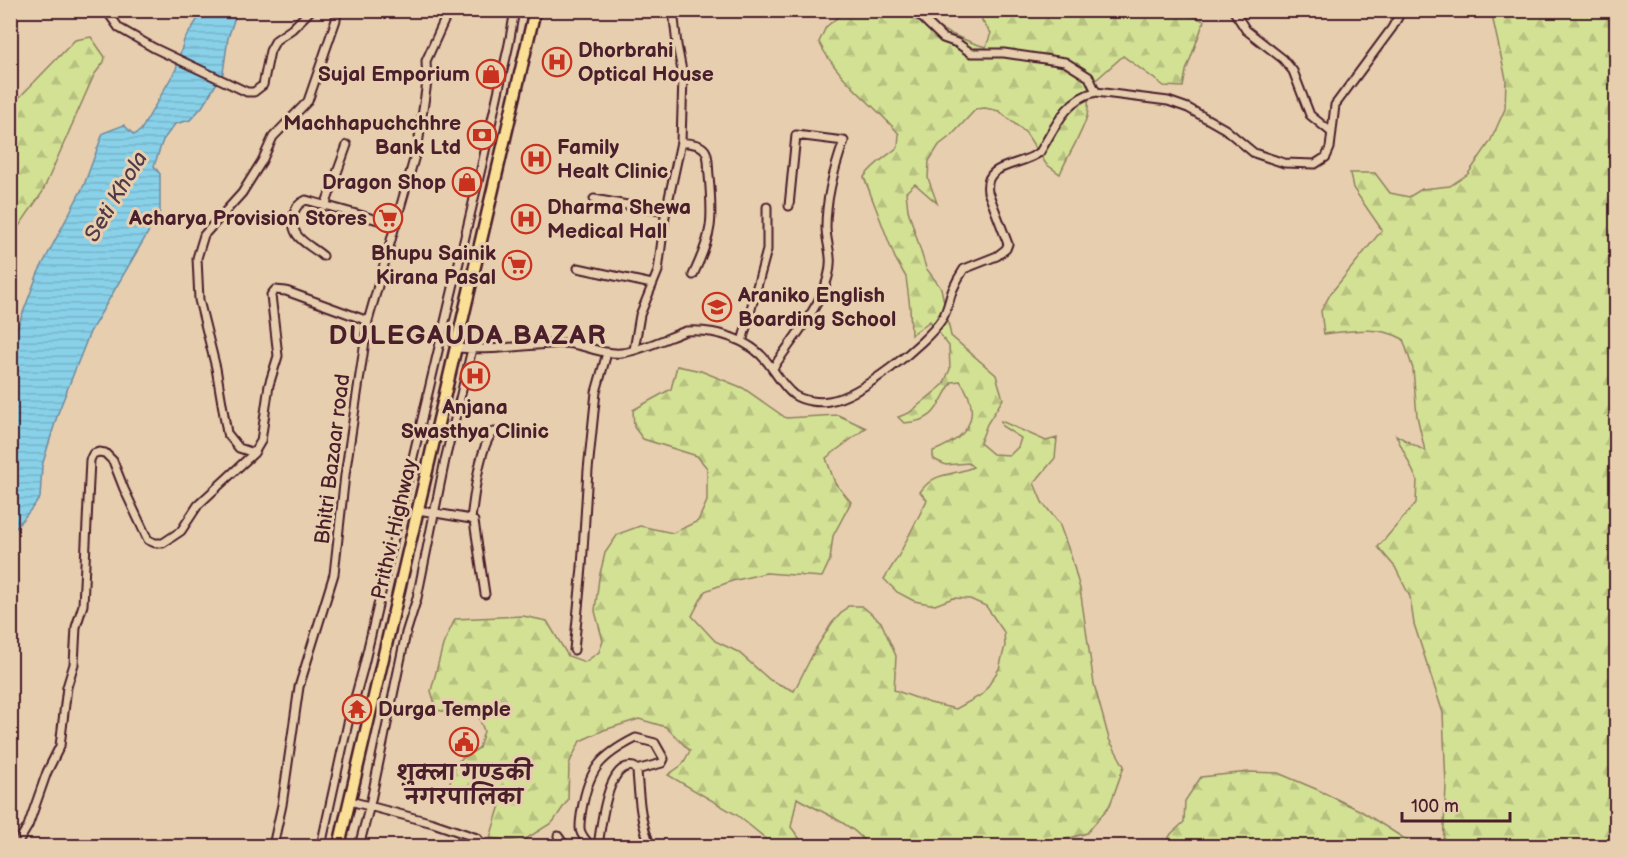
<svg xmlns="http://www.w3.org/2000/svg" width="1627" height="857" viewBox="0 0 1627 857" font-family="'Balsamiq Sans','Playpen Sans Deva',sans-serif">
	<defs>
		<pattern id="forest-firs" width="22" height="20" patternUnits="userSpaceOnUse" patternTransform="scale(1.5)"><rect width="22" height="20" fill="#d3e194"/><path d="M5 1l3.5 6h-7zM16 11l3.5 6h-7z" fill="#b7c180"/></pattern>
		<pattern id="water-rules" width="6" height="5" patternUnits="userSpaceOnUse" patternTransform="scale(1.5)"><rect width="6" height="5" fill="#88d1e9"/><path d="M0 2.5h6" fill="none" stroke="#77b3c8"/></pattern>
	</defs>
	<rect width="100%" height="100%" fill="#e7ceaf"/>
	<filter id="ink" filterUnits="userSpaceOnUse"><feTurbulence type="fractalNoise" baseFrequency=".0167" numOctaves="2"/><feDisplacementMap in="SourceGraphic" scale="12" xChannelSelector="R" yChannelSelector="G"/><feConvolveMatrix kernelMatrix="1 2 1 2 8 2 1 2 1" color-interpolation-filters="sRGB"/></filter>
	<g filter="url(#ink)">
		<path fill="url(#forest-firs)" stroke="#8e8060" stroke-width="1.5" d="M1144,10c21,9 41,0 60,11l-18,50 -3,16 -19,-1 -41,-30 -35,31c0,9 1,20 -1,29 -6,21 -19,38 -27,58l-14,-10 -20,-31 -27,-22 -14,-3 -9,1 -24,26 -13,10 -10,16 -1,17 9,25 -22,-19 -9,8 2,18 18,58 15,20 10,48 45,39 7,24 -16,25 -7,19 13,11 17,1 8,-8 3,-9 -19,-12 -1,-5 45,20 11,-3 -2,20 -21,25 8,19 17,21 12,33 9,33 14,95 15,55 15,27 -14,39 -23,28 -44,13h-176c-8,-20 -51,-36 -70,-48l-6,29 14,19h-30l-38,-31 -69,-40 14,-10 8,-14 -24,-24 -27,-8 -35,11 -24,11 -11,23 -1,36 -15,22 -32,20 -31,-4 10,-33 -47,-14 -3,-9 7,-20 22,-14 5,-17 -6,-16h-14l-27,-5 -6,-19 12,-46 12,-26 68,-3 24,5 21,35 17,6 14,-10 4,-11 -8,-30 4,-33 6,-25 13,-19 22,-8 33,7 25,-12 9,-20v-33l-10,-12 -54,-17 -9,-12 -1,-17 38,-21 6,-23 24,5 42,17 43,30 52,-3 28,13 -40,30 9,25 16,19 -18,34 -3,24 -8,17 -56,-4 -34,8 -27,10 -13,25 23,25 23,11 32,28 24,11 22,-43 16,-25 16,-17h14l19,16 15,34 -2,34 36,13 26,6 27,-15 16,-25 6,-23 -1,-14 -18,-26 -16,-7 -17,-1 -18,7 -21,-4 -17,-9 -13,-13 14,-22 29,-57 -7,-8c16,-22 31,-15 53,-25l-5,-4 -22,2 -13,-6v-8c8,-2 15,-7 22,-11 22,-16 20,-39 5,-59l-8,1c-16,24 -14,39 -48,41l-6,-6 11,-4 34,-28 7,-16 -1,-23 -19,-25 -19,14 -1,-27 -4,-31 -11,-19 -31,-81c9,-13 22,-20 34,-30l1,-13c-25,-30 -62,-55 -80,-92l7,-15 19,-16c21,0 41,-1 61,5 28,7 52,24 80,31l5,-14 -9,-12v-10z
			M1491,11h125v835h-173l3,-60 -3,-73 -29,-89 -4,-27 -15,-30 -17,-20 38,-44 1,-23 -21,-45 29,16 -8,-35 -4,-47 -10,-30c-24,-14 -53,-8 -79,-5l-3,-23 10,-18 51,-63 -29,-42 -3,-15h25l15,20 19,4 13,-8 28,-3 18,-12 22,-32 15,-33 1,-30z
			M91,37l14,20 -1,5 -10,13 -52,118 -25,36 -6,4v-127l64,-66z
			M1249,772l29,1 38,16 45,22 55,35h-252l7,-12 13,-12 1,-21 16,-24z"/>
		<path fill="url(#water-rules)" stroke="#6f8a9d" stroke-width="1.5" d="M203,11h34l-9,27 -5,35 -21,34 -12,13 -15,4 -12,16 -9,26 6,8v38l-70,120 -32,81 -16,53 -2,32 -29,36 -1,-187 28,-74 46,-88 19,-52 21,-8 10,10 7,-5 35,-61 8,-29z"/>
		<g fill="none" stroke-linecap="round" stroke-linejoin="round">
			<g stroke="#4a1f2b" stroke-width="11">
				<path id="minor" d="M106,10l13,18 35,20 93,44h7l9,-7 7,-34 6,-11 16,-11 19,-19
					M914,10l29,28 14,5 14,10h33l61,9 24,15 7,15
					M1233,10l13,20 37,29 10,12 17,44 21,17
					M681,142c9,2 21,1 25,10 3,6 2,17 3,23 4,46 4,58 -16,100
					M594,199l72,13
					M325,206l22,-61
					M323,256c-15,-13 -34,-17 -29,-42 1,-7 5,-11 12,-14l90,25
					M578,268l74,16
					M742,342l25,-92v-43
					M456,348c36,3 71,-3 106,-5 20,0 39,12 59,10 17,-1 48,-16 65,-22 29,-2 64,8 82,32 8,10 15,24 26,32 9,6 25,8 35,6 30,-4 97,-57 113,-82 6,-9 7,-20 11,-30 3,-7 7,-14 11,-20l33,-13 9,-7 2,-5 -20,-52c-5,-30 33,-25 52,-40 14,-23 26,-54 56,-60l72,9 20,7 37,21 29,24 30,10 31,1 11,-7 4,-9 5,-43 57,-77 10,-18
					M634,350l6,-35 18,-44 7,-55 16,-74 2,-66 -6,-31 -4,-35
					M773,368c16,-24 48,-62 55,-91 6,-21 -2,-32 -2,-50 0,-27 9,-61 18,-86l-48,-6 -7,71
					M254,453l7,-12 8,-56 9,-29 -7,-61 4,-5 11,1 82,30
					M418,510l53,9 3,2 11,73
					M471,519c3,-22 8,-71 22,-87l15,1
					M574,650l8,-83 6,-97 8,-78 11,-39
					M350,801l83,22 44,15 7,8
					M558,836l7,10
					M16,846l12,-20 19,-54 13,-26 7,-59 7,-23 2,-37 7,-22 7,-145 3,-6 6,-2 6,1 8,8 11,28 24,51 7,3h8l18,-12 17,-26 56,-52 -15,-5 -12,-15 -11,-65 -17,-68 -2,-42 7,-23 38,-42 20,-32 11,-24 35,-36 28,-81 1,-10
					M273,846l9,-41 17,-118 35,-113 11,-99 23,-154 50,-176 9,-63 -1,-21 23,-51
					M321,846l27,-123 15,-54 118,-500 28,-125 6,-34
					M359,846l11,-41 36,-172 11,-35 28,-138 27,-111
					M591,846c-14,-15 -12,-17 -9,-37 7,-40 18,-53 54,-71l19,5 9,16 -2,4 -26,7
					M598,846c3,-18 9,-86 36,-79l3,4c2,26 3,52 14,75"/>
			</g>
			<g stroke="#4a1f2b" stroke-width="15">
				<path id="trunk" d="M339,846l196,-836"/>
			</g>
			<use href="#minor" stroke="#e7ceaf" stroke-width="7"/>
			<use href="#trunk" stroke="#fadf96" stroke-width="10"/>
		</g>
	</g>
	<defs>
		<g id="hospital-ring" transform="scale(1.5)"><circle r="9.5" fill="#e7ceaf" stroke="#c8321e" stroke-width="1.5"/><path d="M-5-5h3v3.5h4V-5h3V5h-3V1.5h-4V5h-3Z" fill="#c8321e"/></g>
		<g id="shop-ring" transform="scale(1.5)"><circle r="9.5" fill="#e7ceaf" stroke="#c8321e" stroke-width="1.5"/><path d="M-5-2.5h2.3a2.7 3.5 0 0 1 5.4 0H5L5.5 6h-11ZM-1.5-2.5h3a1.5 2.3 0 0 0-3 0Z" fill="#c8321e"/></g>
		<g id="bank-ring" transform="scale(1.5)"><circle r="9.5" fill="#e7ceaf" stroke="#c8321e" stroke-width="1.5"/><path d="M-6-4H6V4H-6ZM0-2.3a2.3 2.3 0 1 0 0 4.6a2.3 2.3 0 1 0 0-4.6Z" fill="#c8321e"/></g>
		<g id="supermarket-ring" transform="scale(1.5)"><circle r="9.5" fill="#e7ceaf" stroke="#c8321e" stroke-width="1.5"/><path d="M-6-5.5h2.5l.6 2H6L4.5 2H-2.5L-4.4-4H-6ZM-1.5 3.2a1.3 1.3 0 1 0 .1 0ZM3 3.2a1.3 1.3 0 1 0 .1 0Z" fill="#c8321e"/></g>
		<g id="school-ring" transform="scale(1.5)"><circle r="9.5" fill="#e7ceaf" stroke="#c8321e" stroke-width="1.5"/><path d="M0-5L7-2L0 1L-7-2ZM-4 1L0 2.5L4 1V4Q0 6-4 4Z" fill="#c8321e"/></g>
		<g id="temple-ring" transform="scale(1.5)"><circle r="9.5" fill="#e7ceaf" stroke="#c8321e" stroke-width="1.5"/><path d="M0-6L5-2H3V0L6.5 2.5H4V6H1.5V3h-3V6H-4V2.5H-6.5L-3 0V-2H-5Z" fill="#c8321e"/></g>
		<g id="civic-ring" transform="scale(1.5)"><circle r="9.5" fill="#e7ceaf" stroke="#c8321e" stroke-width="1.5"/><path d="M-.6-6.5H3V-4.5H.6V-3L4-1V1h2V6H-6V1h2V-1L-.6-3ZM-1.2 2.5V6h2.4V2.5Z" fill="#c8321e"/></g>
	</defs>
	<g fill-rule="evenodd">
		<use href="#hospital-ring" x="557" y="62"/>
		<use href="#shop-ring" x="491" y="74"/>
		<use href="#bank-ring" x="482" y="135"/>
		<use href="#hospital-ring" x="536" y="159"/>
		<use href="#shop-ring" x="467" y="182"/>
		<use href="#supermarket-ring" x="388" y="218"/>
		<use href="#hospital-ring" x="526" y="219"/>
		<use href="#supermarket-ring" x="517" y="265"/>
		<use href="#school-ring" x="717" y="307"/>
		<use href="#hospital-ring" x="475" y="376"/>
		<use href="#temple-ring" x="357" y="709"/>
		<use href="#civic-ring" x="464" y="742"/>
	</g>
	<g text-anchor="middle" stroke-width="6" stroke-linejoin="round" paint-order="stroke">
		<g font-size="21" font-weight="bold" fill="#4a1f2b" stroke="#e7ceaf" text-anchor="start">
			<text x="578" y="57">Dhorbrahi<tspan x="578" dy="24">Optical House</tspan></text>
			<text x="470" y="81" text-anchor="end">Sujal Emporium</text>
			<text x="461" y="130" text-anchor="end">Machhapuchchhre<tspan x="461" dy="24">Bank Ltd</tspan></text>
			<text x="557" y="154">Family<tspan x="557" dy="24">Healt Clinic</tspan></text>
			<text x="446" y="189" text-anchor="end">Dragon Shop</text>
			<text x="547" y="214">Dharma Shewa<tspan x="547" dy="24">Medical Hall</tspan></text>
			<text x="367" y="225" text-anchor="end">Acharya Provision Stores</text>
			<text x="496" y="260" text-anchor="end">Bhupu Sainik<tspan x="496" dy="24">Kirana Pasal</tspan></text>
			<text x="738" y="302">Araniko English<tspan x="738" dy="24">Boarding School</tspan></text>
			<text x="475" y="414" text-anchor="middle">Anjana<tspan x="475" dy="24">Swasthya Clinic</tspan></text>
			<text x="378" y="716">Durga Temple</text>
			<text x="464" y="780" text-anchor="middle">शुक्ला गण्डकी<tspan x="464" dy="24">नगरपालिका</tspan></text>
		</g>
		<g font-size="21" fill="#4a1f2b" stroke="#e7ceaf">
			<text transform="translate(332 459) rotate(-83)" y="7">Bhitri Bazaar road</text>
			<text transform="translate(394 529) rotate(-77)" y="7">Prithvi Highway</text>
		</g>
		<g font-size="22" font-style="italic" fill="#533a48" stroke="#e7ceaf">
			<text transform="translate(115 196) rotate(-59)" y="8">Seti Khola</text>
		</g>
		<g font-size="27" font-weight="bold" letter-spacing="1.5" fill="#4a1f2b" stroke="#e7ceaf">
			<text x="468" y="344">DULEGAUDA BAZAR</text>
		</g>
	</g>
	<rect width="1627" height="857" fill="none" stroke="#e7ceaf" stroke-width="36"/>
	<rect x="18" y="18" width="1591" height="821" fill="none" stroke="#4a1f2b" stroke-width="2" filter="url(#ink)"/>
	<path d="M1402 812v9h108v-9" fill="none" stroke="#4a1f2b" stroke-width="3"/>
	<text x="1411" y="812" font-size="18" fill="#4a1f2b" stroke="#e7ceaf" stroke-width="4.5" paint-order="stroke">100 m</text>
</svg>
